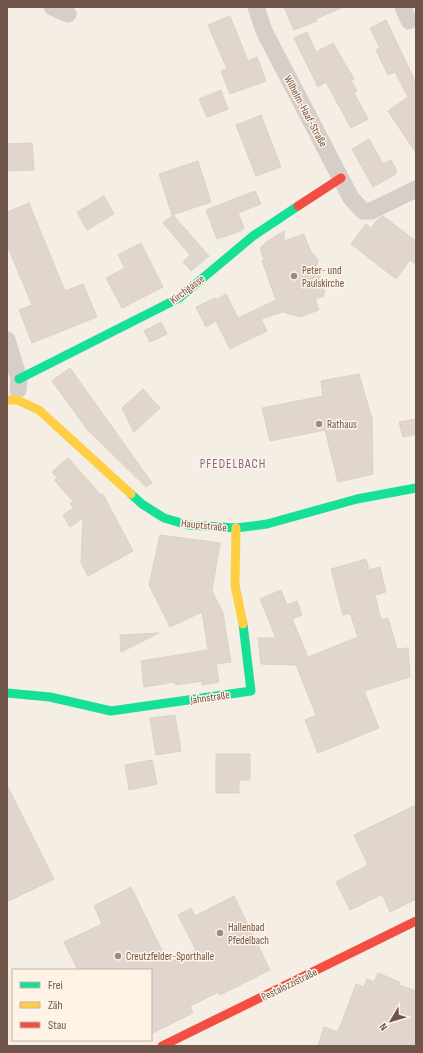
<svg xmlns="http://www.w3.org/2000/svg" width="423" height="1053" viewBox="0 0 423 1053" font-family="'Sofia Sans Condensed',sans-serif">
	<rect width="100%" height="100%" fill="#f4eee5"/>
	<path fill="#e0d6ce" stroke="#dcd1c8" d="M284,7h59l-27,12 1,2 -23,9z
		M230,16l18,45 9,-4 9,24 -36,13 -9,-23 6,-2 -19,-44z
		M386,20l30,63v70l-28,-42 20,-14 -13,-25 -7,3 -12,-25 4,-2 -10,-20z
		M307,32l9,20 17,-9 21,36 -3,2 6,10 -3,2 14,26 -17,9 -25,-46 -8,5 -24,-49z
		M221,90l7,19 -21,8 -8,-18z
		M261,115l20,52 -25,9 -20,-51z
		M369,139l14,25 8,-4 5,9v5l-23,13 -21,-38z
		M32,143l2,27 -27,1v-27z
		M198,161l13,41 -39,13 -13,-41z
		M255,191l6,13 -23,9 6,15 -4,3 -23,8 -11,-29z
		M104,196l10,18 -27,16 -10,-18z
		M29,203l36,88 18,-7 14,33 -65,26 -13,-33 13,-5 -25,-60v-33z
		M173,215l36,41 -18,15 -8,-9 7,-7 -27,-32z
		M383,216l33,25v24l-6,-5 -14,19 -45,-35 15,-20 5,4 7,-9z
		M284,231v10l20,-7 6,16 8,10 -2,10 5,4 -2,5 6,14 -2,1 1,2 -9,3 4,11 -19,7 -17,-5 -22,7 6,12 -37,18 -14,-28 -10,6 -10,-20 19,-9 1,2 10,-6 12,24 38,-18 -14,-39 2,-1 -4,-12 5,-5z
		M141,243l22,44 -41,21 -16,-30 19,-10 -7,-13z
		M161,322l6,12 -17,8 -6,-11z
		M70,368l82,115 -6,4 -55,-54h-1l-38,-52z
		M359,374l13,45 1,55 -35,8 -13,-52 -55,11 -8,-33 61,-12 -2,-15z
		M143,389l17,19 -26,24 -12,-24z
		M416,419v15l-13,3 -4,-15z
		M68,458l33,37 2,-1 30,57 -45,25 -7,-13 2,-45 -13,9 -7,-12 11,-7 -4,-4 3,-3 -19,-21 3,-2 -5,-6z
		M160,535l60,8 -8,48 11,22 8,49 -15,2 3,18 -17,3v-4l-27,4v-3l-31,5 -3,-26 67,-11 -6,-38 -32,15 -21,-42z
		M366,559l3,11 11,-3 6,25 -11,3 6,25 7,-2 9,31 11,-1 2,29 -46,14 15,37 -61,25 -13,-33 11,-5 -20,-50 -35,-1 -3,-26h18l-16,-39 21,-9 6,15 10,-4 5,14 -10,4 16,38 50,-20 -8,-24 -7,2 -12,-46z
		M159,633l-38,19 -1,-17z
		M175,715l6,36 -25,4 -6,-37z
		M216,754h34v26h-11v13h-23z
		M152,760l5,24 -28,6 -4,-25z
		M7,785l47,94 -47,23z
		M416,805v94l-26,13 -8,-18 -32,16 -14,-28 32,-17 -14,-30z
		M131,887l37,76 28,-13 -18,-35 13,-7 4,8 39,-20 36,74 -50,25 -2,-3 -28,14 3,7 -42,21v-64h-73l-14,-28 38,-18 -8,-18z
		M378,973l22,9 -1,3 17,6v55h-98l6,-19 14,5 18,-48 8,3 3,-8 7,3z"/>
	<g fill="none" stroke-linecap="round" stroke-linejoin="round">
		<path stroke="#d6cec9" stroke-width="17" d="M52,7l16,7
			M256,7l8,24 87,167 12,13h8l45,-22
			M403,7l6,14
			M7,340l12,39 -1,11"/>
		<path stroke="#16e098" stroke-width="9" d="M19,379l160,-81 74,-62 45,-30
			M131,494l11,10 22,14 24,7 48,3 31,-4 90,-25 59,-11
			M7,693l43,4 61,14 140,-20 -8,-67"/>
		<path stroke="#ffcf43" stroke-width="9" d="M7,400h10l22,10 92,84
			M236,528l-1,57 8,39"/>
		<path stroke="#f24e42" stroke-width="9" d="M298,206l43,-28
			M162,1046l254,-125"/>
	</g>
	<g fill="#9e8b80" stroke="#fef3e5" stroke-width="1.5">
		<circle cx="294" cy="276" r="4"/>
		<circle cx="319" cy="424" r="4"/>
		<circle cx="220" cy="933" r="4"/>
		<circle cx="118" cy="956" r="4"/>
	</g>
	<g text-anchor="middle" stroke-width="3" stroke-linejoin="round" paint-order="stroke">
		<g font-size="11" fill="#6f5549" stroke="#fef3e5">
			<text transform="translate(306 111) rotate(62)" y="4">Wilhelm-Haaf-Straße</text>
			<text transform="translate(187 289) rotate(-37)" y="4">Kirchgasse</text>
			<text transform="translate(204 525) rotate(6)" y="4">Hauptstraße</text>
			<text transform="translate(210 697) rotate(-8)" y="4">Jahnstraße</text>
			<text transform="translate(289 984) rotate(-26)" y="4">Pestalozzistraße</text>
		</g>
		<g font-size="11" fill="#6f5549" stroke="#fef3e5" text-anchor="start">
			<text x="302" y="274">Peter- und<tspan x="302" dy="13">Paulskirche</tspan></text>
			<text x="327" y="428">Rathaus</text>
			<text x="228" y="931">Hallenbad<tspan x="228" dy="13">Pfedelbach</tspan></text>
			<text x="126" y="960">Creutzfelder-Sporthalle</text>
		</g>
		<g font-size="13" letter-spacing="1" fill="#826592" stroke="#fef3e5">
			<text x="233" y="468">PFEDELBACH</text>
		</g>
	</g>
	<rect width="423" height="1053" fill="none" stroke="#6f5549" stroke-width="16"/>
	<rect x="12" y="969" width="140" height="72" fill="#fef3e5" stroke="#c5b4a7"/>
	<rect x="20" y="982" width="20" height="6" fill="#16e098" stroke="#c5b4a7"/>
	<text x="48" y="989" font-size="12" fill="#6f5549">Frei</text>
	<rect x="20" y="1002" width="20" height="6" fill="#ffcf43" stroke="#c5b4a7"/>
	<text x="48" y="1009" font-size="12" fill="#6f5549">Zäh</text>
	<rect x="20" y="1022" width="20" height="6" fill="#f24e42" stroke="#c5b4a7"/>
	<text x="48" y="1029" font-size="12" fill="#6f5549">Stau</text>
	<g transform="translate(391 1021) rotate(232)" stroke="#fef3e5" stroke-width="3" paint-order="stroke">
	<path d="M0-3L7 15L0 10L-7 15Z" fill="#6f5549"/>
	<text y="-6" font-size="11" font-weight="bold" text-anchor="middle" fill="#6f5549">N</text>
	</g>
</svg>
